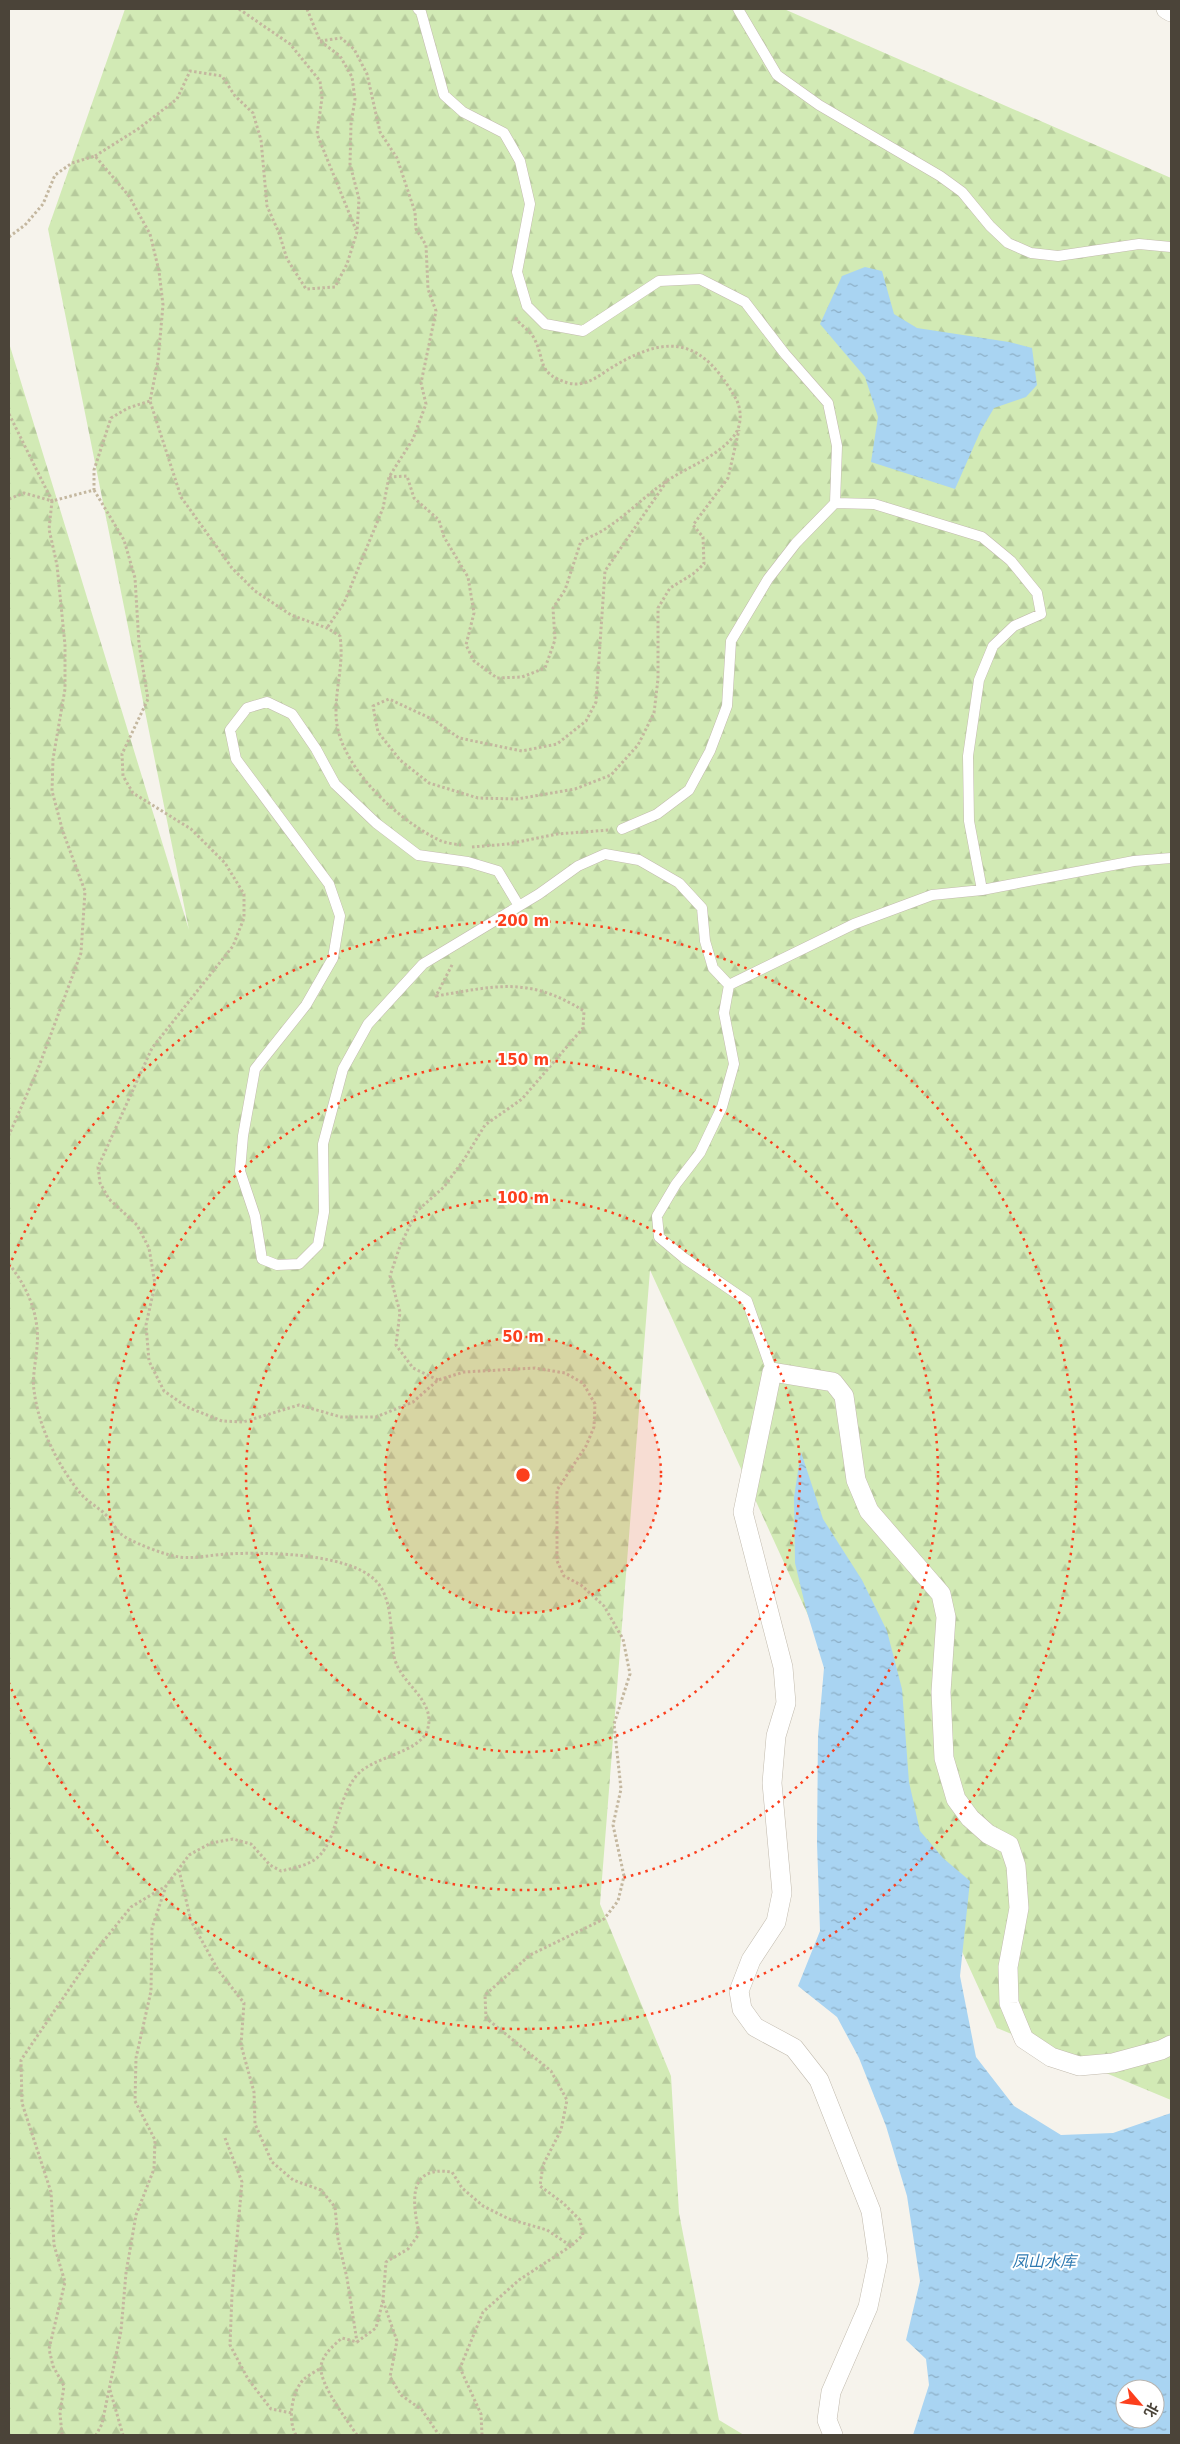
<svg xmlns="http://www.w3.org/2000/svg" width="1180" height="2444" viewBox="0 0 1180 2444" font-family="'DejaVu Sans','Noto Sans SC',sans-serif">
	<defs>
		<pattern id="forest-firs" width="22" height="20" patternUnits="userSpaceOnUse" patternTransform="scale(1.25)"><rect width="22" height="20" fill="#d2eab5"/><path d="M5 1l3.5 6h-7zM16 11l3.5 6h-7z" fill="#b6ca9c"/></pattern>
		<pattern id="water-ripples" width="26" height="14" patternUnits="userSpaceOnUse" patternTransform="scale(1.25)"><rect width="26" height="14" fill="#a9d4f2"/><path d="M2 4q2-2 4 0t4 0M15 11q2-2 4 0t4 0" fill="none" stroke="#8caec5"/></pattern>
	</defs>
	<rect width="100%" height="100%" fill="#f6f3ec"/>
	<path fill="url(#forest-firs)" d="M125,9h659l387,169v1922l-174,-72 -347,-758 -50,634 71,172 8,137 40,207 25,15h-735v-2092l180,587 -141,-701z"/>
	<path fill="url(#water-ripples)" fill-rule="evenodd" d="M865,267l17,4 12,43 23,14 92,14 23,6 5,37 -11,12 -32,11 -13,22 -26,59 -84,-27 7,-45 -13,-40 -45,-53 22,-48z
		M801,1452l22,67 39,61 25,51 15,58 7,93 11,49 23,27 27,23 -10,95 16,81 38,49 47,29 52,-2 58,-20v322h-258l16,-50 -3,-26 -20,-19 14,-59 -13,-85 -21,-70 -27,-68 -22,-41 -39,-31 22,-55 -3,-88 1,-107 6,-68 -18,-59 -11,-46 -1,-66zM1125,2389h30v30h-30z"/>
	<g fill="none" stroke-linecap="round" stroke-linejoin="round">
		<g stroke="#c2bbae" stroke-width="11">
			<path id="service" d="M418,9l3,3 23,83 19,17 41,21 16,28 10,43 -13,68 10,34 18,18 38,7 76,-50 41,-2 45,23 40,52 43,49 9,43 -2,57 39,1 108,33 29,24 26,32 4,21 -27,12 -21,20 -14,34 -11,76 1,65 13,69 152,-29 37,-3
				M738,9l39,66 42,30 121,71 22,16 28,34 18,17 23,10 27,3 81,-12 32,3
				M622,829l35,-15 32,-24 21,-39 17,-45 4,-65 37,-62 28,-36 39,-40
				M519,906l-21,-35 -30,-9 -50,-7 -42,-32 -41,-39 -19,-35 -24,-35 -25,-12 -20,6 -17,22 6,29 93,125 11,32 -7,42 -27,47 -51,64 -12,67 -3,35 15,45 7,43 15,6 22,-1 19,-19 6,-33 -1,-68 20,-75 25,-45 55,-60 116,-70 39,-28 27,-12 34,6 40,23 23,25 3,33 8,27 16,17 125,-61 78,-29 50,-5
				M729,985l-5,28 10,51 -12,43 -22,46 -24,31 -19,32 2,21 25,21 63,43 25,71"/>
		</g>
		<g stroke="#c2bbae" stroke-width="20">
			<path id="minor" d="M1166,9l5,3
				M833,2435l-6,-15 4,-28 37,-85 10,-48 -7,-48 -52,-131 -25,-32 -39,-21 -13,-18 -3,-18 12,-31 25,-38 6,-29 -10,-110 4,-47 10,-33 -3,-36 -40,-155 29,-140 61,10 11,14 12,84 13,31 72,83 5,23 -5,75 3,66 12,41 14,19 18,16 21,11 7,21 3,42 -11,59 1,36 15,36 27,18 28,9 34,-3 48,-13 10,-5"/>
		</g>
		<path stroke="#c4b79f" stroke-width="3" stroke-dasharray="2.5 2.5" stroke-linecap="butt" d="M239,9l51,35 30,37 2,17 -5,36 39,96
			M320,41l21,-3 13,11 13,25 13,58 17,26 18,54 1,17 10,16 2,44 8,22 -15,72 5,21 -13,35 -24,38 -6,31 -39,95 -17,25
			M95,156l43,-27 39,-30 13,-28 32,5 13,20 18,17 8,27 6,66 12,27 8,26 19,30 29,-2 12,-23 10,-32 2,-33 -9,-35 1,-40 4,-25 -3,-22 -12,-21 -20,-15 -13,-32
			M9,237l16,-12 18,-21 12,-29 17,-12 23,-7 34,40 21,38 9,37 4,34 -5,56 -8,40 31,96 51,71 23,23 36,24 36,13 13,8c4,28 -4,48 -4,76 -1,51 60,107 103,128 6,3 15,4 22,5
			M9,414l43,87 42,-11v-20l17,-52 17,-10 22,-7
			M389,477l18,-1 7,22 25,22 5,17 24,40 6,36 -8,32 8,16 23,17 25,-1 23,-9 10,-28 -2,-32 12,-18 16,-49c9,-4 19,-8 27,-14 21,-14 39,-33 60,-47 22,-14 48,-23 65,-43 9,-10 9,-27 3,-38 -32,-57 -64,-67 -120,-34 -16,9 -29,23 -48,18 -32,-10 -22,-22 -34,-45 -4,-7 -13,-13 -18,-19l1,-4
			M667,481l-62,90 -9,131 -10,19 -29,23 -35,7 -63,-13 -25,-18 -45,-21 -16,7 5,26 22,28 29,23 49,15 39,1 58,-10 36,-14 27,-30 16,-32 4,-34v-71l12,-20 23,-14 11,-10 -1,-27 -10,-12 35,-47 11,-48
			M94,490l30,50 11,38 4,66 9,55 -26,55 1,22 10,17 58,36 34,34 19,31v24l-11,28 -81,102 -54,119 2,16 9,16 28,26 12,23 6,36 -9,41 3,36 15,30 23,16 35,14 21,1 56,-17 42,12h35l37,-15 25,-22 26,-8 71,-4 30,5 18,10 12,21 -1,23 -8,19 -29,44v71l7,15 17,9 23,21 19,33 7,35 -16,50 7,65 -8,36 11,51 -6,25 -14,18 -74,36 -45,40 1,23 65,53 16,29 -6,30 -18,35 -3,21 23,17 17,17 3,15 -12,11 -24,-16 -38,-11 -26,-13 -21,-18 -10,-16c-46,-7 -39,31 -33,62l-11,15 -22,13 -3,38 -7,28 -19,14 -15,-4c-9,8 -19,16 -21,28 -2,18 26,54 36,69
			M9,499l15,-6 28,8 -3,28 8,36 8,80v44l-12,70 -1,32 11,41 22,59 -4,62 -43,116 -29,66
			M472,847l36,-3 49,-10 52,-4
			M9,1264c19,24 31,52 28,83 -1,14 -5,30 -3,43 4,36 24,76 47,104 7,8 17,13 25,21 6,6 9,14 15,19 7,7 42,20 53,22 15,4 36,-1 52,-2 37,-2 132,-2 154,32 13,19 10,48 14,70 5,28 44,44 33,75 -8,21 -52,26 -68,42 -21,21 -21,63 -39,82 -9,10 -26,13 -39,16l-11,-6 -19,-21 -18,-5 -22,4 -22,12 -23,31 -14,42 -1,63 -15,67 -1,43 20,39 -1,29 -18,46 -10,58 -5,58 -19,93 -6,11
			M438,1380l-25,-12 -17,-23 4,-33 -10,-36 10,-30 17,-35 27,-24 21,-29 20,-33 37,-26 61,-71 1,-17c-56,-35 -88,-25 -148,-15l17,-33
			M179,1870l12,51 27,49 26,33 -3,42 13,47 1,32 17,38 21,18 28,10 14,17 3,32 9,39 10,64
			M225,2138l17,44 -10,112 -2,51 18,34 23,30 21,4
			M383,2301l14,40 -7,36 11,18 21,15 17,25
			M110,2390l13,45
			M62,2435l-2,-22 4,-27 -11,-20 -4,-17 16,-67 -11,-37 -3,-53 -29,-89 -1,-43 72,-106 38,-47 35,-21
			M296,2435c-9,-15 -4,-44 8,-56 5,-4 12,-8 17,-11
			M482,2435l-1,-21 -21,-46 23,-56 36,-32 52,-34"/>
		<use href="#service" stroke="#fff" stroke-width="10"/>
		<use href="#minor" stroke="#fff" stroke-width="19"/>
	</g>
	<circle cx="523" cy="1475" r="138" fill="#fc3f1d" fill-opacity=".12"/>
	<g fill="none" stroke="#fc3f1d" stroke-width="2.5" stroke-dasharray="2.5 5">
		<circle cx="523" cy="1475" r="138"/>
		<circle cx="523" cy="1475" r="277"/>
		<circle cx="523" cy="1475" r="415"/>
		<path d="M9 1267A554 554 0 1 1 9 1683"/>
	</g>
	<g text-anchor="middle" stroke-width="4" stroke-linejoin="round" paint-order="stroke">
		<g font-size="16" font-style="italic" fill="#2e7ab2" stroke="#fff">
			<text x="1044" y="2267">凤山水库</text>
		</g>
	</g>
	<circle cx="523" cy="1475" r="8" fill="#fc3f1d" stroke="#fff" stroke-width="2.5"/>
	<g font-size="15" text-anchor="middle" font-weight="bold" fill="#fc3f1d" stroke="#fff" stroke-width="4" stroke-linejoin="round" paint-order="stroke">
		<text x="523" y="926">200 m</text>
		<text x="523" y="1065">150 m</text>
		<text x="523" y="1203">100 m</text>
		<text x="523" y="1342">50 m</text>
	</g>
	<rect width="1180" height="2444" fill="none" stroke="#4b4439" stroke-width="20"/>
	<g transform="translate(1140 2404) rotate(118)"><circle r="24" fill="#ffffff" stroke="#b7b4b0"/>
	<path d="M0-4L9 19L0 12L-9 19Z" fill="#fc3f1d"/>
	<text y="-8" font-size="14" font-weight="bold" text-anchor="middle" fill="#4b4439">北</text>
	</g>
</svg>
